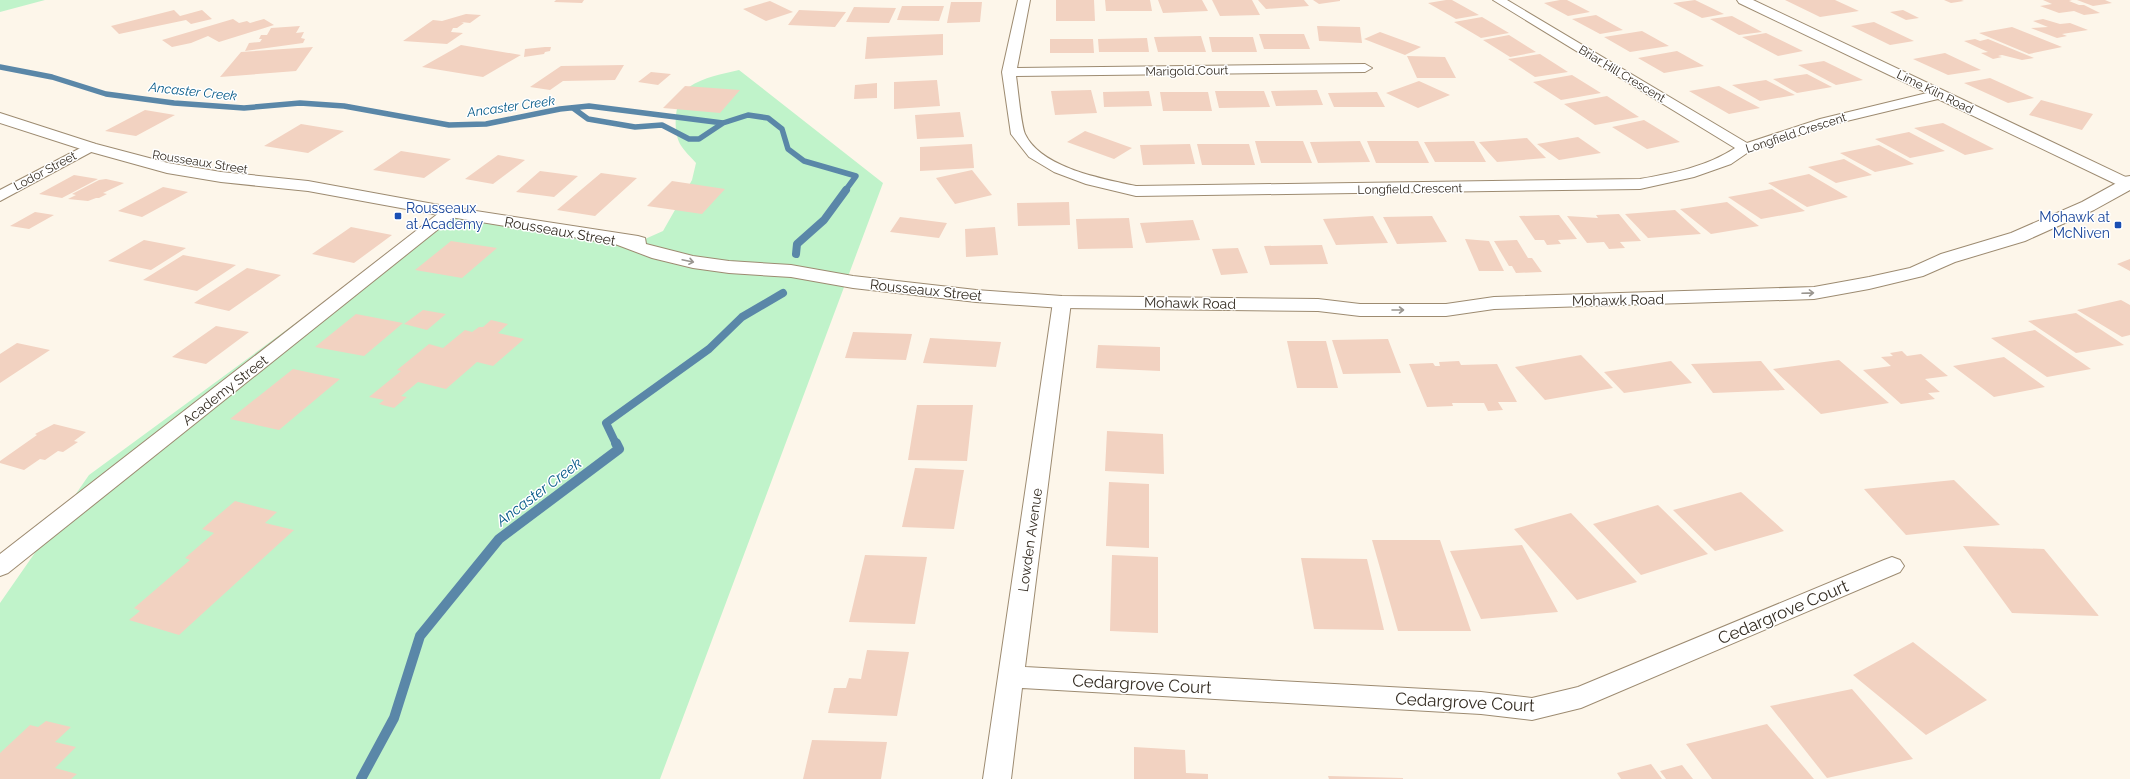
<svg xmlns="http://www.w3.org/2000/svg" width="2130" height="779" viewBox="0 0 2130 779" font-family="Raleway,sans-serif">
	<rect width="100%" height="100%" fill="#fdf6ea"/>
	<path fill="#c0f3ca" d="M0,0h45l-45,12z
		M739,70l144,113 -223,596h-660v-176l89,-128 365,-268 191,32 18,-8 29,-51 4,-17c-5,-6 -12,-12 -16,-19 -8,-15 -5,-48 9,-57 15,-10 33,-13 50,-17z"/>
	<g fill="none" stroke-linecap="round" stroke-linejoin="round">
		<path stroke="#5a87a8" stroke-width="5.5" d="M0,67l52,10 54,17 68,9 70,5 56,-5 44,3 105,19 37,-1 74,-15 29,-3 134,17 25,-8 20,3 14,11 6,20 16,12 52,15 -11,15
			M573,108l15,11 47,8 27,-2 27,14h10l24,-16"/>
		<path stroke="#5a87a8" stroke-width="8" d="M796,254l1,-10 27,-24 22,-30
			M616,444l-10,-21 103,-74 33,-32 41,-24"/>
		<path stroke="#5a87a8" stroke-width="10" d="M361,779l33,-61 26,-82 79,-97 120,-90 -3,-6"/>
	</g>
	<path fill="#f2d2c1" d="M556,0h28l-2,3 -28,-1z
		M1056,0h38l1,21h-39z
		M1105,0h45l2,11h-46z
		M1158,0h44l6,11 -45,2z
		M1212,0h40l8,15 -40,1z
		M1258,0h46l5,6 -43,3z
		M1313,0h27v1l-21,3z
		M1446,0h6l27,15 -23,4 -28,-16z
		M1560,0h7l23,12 -22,4 -24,-13z
		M1695,0l29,14 -22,4 -29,-15z
		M1785,0h50l24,11 -39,6z
		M1944,0h17l3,1 -13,2z
		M2043,0h29l-3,1 10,4h5l16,8 -16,2 -10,-4 -15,2 -19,-7 12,-2z
		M2077,0h28l7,3 -19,3z
		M770,1l23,11 -27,9 -23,-12z
		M951,2h31l-2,20 -33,1z
		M902,6h42l-5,15 -42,-1z
		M854,7l42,1 -7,15 -43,-1z
		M174,10l6,6 22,-6 10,9 -21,5 -5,-4 -67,14 -8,-8z
		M799,10l47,2 -11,15 -47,-2z
		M1903,10l16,8 -13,2 -16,-8z
		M466,14l15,1 -11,8 -9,-1 3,1 -7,5h-4l-2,4 12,1 -16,11 -44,-3 30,-21 9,1z
		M1596,15l27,15 -23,4 -28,-15z
		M1732,16l30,16 -23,3 -29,-16z
		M1482,17l27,16 -28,5 -27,-16z
		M233,19l6,4 8,-2 3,2 14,-4 10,6 -55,17 -11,-6 -17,7 -19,4 -10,-7z
		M2043,19l17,5 10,-1 18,7 -26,4 5,2 -10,2 -26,-10 17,-1 -15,-6z
		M1874,22l40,19 -24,4 -39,-19z
		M300,26l-4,7 8,-1 -3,6 4,1 -2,4 -58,8 4,-8 11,-1 2,-3h-3l2,-4h6l4,-7z
		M1317,26l43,1 2,16 -43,-2z
		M2012,27l50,20 -33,7 -50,-21z
		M1642,31l27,15 -39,6 -26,-15z
		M1380,32l41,15 -16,8 -41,-16z
		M1766,33l37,18 -25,5 -36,-19z
		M943,34v21l-78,4 2,-22z
		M1259,34h45l6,15h-46z
		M1509,35l27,17 -26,5 -27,-17z
		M1201,36l5,16h-48l-4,-15z
		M1209,37h44l4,15h-45z
		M1147,38l2,14h-50l-1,-13z
		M1050,39h43l1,14h-44z
		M1975,39l5,2 8,-2 46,19 -12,2 -20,-5 -4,1 4,1 -9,2 -12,-6 7,-1 -24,-11z
		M461,45l60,10 -38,22 -61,-10z
		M313,47l-17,24 -76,6 21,-25z
		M545,47h6l-1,4 -5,1 -1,2 -20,3 1,-8z
		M1677,51l27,15 -40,7 -26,-15z
		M1945,53l36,17 -33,5 -35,-16z
		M1540,54l28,18 -33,5 -27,-18z
		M1407,56l38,1 11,21h-39z
		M1824,61l39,19 -27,5 -38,-20z
		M624,65l-9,15 -52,1 -13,9 -20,-3 31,-21z
		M651,72l20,2 -13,11 -20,-3z
		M1807,74l25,13 -35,6 -24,-14z
		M1572,75l29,18 -40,7 -28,-18z
		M1990,78l44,20 -26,5 -44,-20z
		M937,80l3,26 -46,3v-27z
		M1766,80l29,15 -35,6 -28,-16z
		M1419,81l31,14 -32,13 -32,-15z
		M877,83v15l-23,1 1,-14z
		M685,86l55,4 -20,23 -57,-5z
		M1719,86l41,22 -31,6 -40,-23z
		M1091,90l6,23 -42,2 -4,-24z
		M1317,90l6,15 -47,1 -5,-15z
		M1149,91l3,15 -48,1 -1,-15z
		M1215,91h49l6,16 -51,1z
		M1160,92h48l4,19h-49z
		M1377,92l8,15h-51l-6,-14z
		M1607,96l32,21 -44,8 -31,-21z
		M2041,100l52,14 -11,16 -53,-15z
		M145,110l30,5 -39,21 -31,-5z
		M960,112l4,25 -47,2 -2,-24z
		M1644,120l36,22 -33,7 -35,-22z
		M1943,123l51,26 -29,6 -51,-27z
		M301,124l43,7 -36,22 -44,-7z
		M1085,131l47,17 -18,11 -47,-17z
		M1909,132l36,19 -35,7 -35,-19z
		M1578,137l23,16 -42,7 -22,-16z
		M1527,138l19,20 -49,4 -18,-20z
		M1255,141h48l9,22h-51z
		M1360,141l10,21 -52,1 -8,-21z
		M1367,141h51l11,22h-53z
		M1474,141l12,21h-51l-11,-20z
		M972,144l2,24 -54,3v-24z
		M1190,144l5,20 -52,1 -3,-20z
		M1197,144h52l6,21h-53z
		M1879,145l35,19 -39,8 -35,-19z
		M401,151l50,8 -27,19 -51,-8z
		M498,155l27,5 -32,24 -28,-5z
		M1844,159l28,16 -36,8 -28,-16z
		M972,170l20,25 -37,9 -19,-26z
		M540,171l38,5 -24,21 -38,-5z
		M601,173l36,5 -42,38 -38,-6z
		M1809,174l39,23 -41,10 -39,-24z
		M74,175l24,4 -36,19 -23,-4z
		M106,179l18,4 -21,10 4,1 -8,4h-3l-8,3 -20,-2 8,-4 -4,-1 27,-14z
		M672,181l53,8 -23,25 -55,-8z
		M163,187l25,5 -46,25 -24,-6z
		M1772,189l33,22 -44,8 -33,-22z
		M1069,202l1,23 -52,1 -1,-23z
		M1727,202l32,24 -48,8 -31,-25z
		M1675,210l26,24 -53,4 -23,-24z
		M35,212l19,3 -25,14 -19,-3z
		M1619,214l22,27 -21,1 5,6 -16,1 -5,-7 -17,1 -20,-27 31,2 -2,-3z
		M1559,215l18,24 -19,1 3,4 -14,1 -3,-5h-9l-16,-24z
		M1373,216l15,27 -52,2 -13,-26z
		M1432,216l15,26 -50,2 -14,-27z
		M900,217l47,6 -8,15 -49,-6z
		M1129,218l4,30 -55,1 -2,-30z
		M1193,220l7,20 -54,3 -6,-20z
		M351,227l41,8 -38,28 -42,-9z
		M995,227l3,28 -32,2 -1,-28z
		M1465,239l24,2 15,30h-25z
		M144,240l42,8 -35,22 -43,-9z
		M1517,240l11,18h4l10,14 -26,1 -4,-7h-3l-15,-25z
		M451,241l46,7 -35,30 -47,-8z
		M1322,245l6,19 -58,1 -6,-19z
		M1238,248l10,25 -27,2 -9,-26z
		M183,255l53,10 -39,26 -54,-11z
		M2130,259v12l-13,-7z
		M247,268l34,7 -52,36 -35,-8z
		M2121,300l9,5v30l-8,2 -45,-27z
		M423,310l23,4 -19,16 -23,-6z
		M2076,313l48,32 -48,8 -48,-32z
		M356,314l47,9 -39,33 -49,-9z
		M491,320l17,4 -10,9 26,6 -31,27 -16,-4 -31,27 -28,-7 -17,14 6,1 -13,11 -15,-4 5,-4 -15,-3 32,-26 -4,-1 32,-26 14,4 22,-18 7,2 7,-5h4z
		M216,326l33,6 -43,32 -34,-7z
		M2035,330l56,39 -44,8 -56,-39z
		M853,332l59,2 -6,26 -61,-2z
		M930,338l71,4 -5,25 -73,-4z
		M1388,339l13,34 -58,1 -11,-34z
		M1287,341h39l12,47h-41z
		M17,343l33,7 -50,33v-29z
		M1098,345l62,2v24l-64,-3z
		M1902,351l5,5 14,-2 27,22 -23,3 15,13 -12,1 7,6 -34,5 -38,-34 28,-4 -10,-9 12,-1 -3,-3z
		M1581,355l32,33 -68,12 -30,-33z
		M2004,357l41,30 -51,10 -41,-31z
		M1839,360l50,43 -68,11 -48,-45z
		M1459,361l2,4 36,-1 20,38h-19l5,8 -15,1 -4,-8h-32l1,3 -26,1 -18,-43 24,-1 2,3h5l-1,-4z
		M1671,361l21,22 -68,10 -20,-21z
		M1761,361l24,29 -72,3 -22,-29z
		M293,369l47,10 -61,51 -49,-11z
		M917,405h56l-6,56 -59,-1z
		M54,424l32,8 -12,9 4,1 -15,10 -5,-1 -13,9 -5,-1 -16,11 -24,-7v-2l37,-26 -2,-1z
		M1107,431l56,3 1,40 -59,-3z
		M915,468l49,2 -10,59 -52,-2z
		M1954,480l46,45 -94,10 -42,-46z
		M1109,482l40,2v64l-43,-2z
		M1741,492l43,39 -69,20 -42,-41z
		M235,501l42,11 -12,11 29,7 -115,105 -50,-15 11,-9 -6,-3 56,-48 -5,-2 29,-25 -12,-4z
		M1658,505l50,49 -67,21 -48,-51z
		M1571,513l66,69 -60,18 -63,-71z
		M1372,540h68l31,91h-73z
		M1522,545l36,67 -77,7 -31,-68z
		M1963,546l81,3 55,67 -87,-3z
		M865,555l62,2 -12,67 -66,-2z
		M1112,555l46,2v76l-48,-2z
		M1301,558l66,1 17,71 -70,-1z
		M1913,642l74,58 -61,35 -73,-60z
		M867,650l42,2 -12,64 -69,-3 6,-25h12l3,-10 12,1z
		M1852,689l61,70 -86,19 -57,-72z
		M46,721l25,6 -16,15 21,5 -21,21 22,6 -6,5h-71v-26l30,-28 8,2z
		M1767,724l47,55h-102l-26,-35z
		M812,740l75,2 -6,37h-78z
		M1134,747l51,3 1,23 22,1v5h-74z
		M1651,764l11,15h-41l-4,-6z
		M1682,765l11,14h-27l-6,-8z
		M1328,776l75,2v1h-74z"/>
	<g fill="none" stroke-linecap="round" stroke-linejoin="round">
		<g stroke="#9d8b71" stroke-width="2">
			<path id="street" d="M1018,0h12l-13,68 348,-4 7,4 -7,4 -349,4c2,13 5,48 9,58 16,34 78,45 111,52l504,-7c33,-6 66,-12 95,-31l-242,-148h14l240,143 73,-24 107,-26 -188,-90 -2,-3h16l377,179v9l-8,-1 -184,-88 -108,26 -80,26 -19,13 -37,13 -54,12 -504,7 -50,-12 -32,-12 -25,-15 -18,-23 -9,-62z
				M90,143l5,1 2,3 -2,3 -95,51v-11z
				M450,207l6,2 2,3 -2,3 -448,358 -8,3v-22l444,-345z
				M1062,297l6,1 3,4 -46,365 456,25 51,6 46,-11 306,-127 8,-3 8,3 4,6 -4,6 -319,136 -49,12 -51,-6 -459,-26 -11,91h-28l70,-477 3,-4z"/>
		</g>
		<g stroke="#9d8b71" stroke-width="2">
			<path id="secondary" d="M0,113l96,31 72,19 53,9 87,9 142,26 188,29 7,2 1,6 47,12 36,5 62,4 62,11 123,14 86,6 256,3 42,5h86l48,-7 320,-10 55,-10 41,-9 31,-14 70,-21 71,-31 40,-22 2,-3 6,-1v14l-36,20 -69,31 -70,21 -32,14 -54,13 -55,10 -320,10 -48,7h-86l-42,-5 -256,-3 -86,-6 -123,-14 -62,-11 -62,-4 -36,-5 -41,-10 -37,-14 -165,-27 -142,-26 -87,-9 -54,-9 -83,-23 -84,-27z"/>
		</g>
		<use href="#street" fill="#fff" fill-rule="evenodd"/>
		<use href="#secondary" fill="#fff" fill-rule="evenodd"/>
	</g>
	<defs><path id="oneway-shaft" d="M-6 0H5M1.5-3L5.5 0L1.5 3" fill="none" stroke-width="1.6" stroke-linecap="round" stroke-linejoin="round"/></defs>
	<g stroke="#9a9690">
		<use href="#oneway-shaft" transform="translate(688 261) rotate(12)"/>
		<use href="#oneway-shaft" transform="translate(1808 293) rotate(-2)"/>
		<use href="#oneway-shaft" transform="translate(1398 310)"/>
	</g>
	<g fill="#1a4fb4" stroke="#fff" stroke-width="1.5">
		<rect x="394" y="212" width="8" height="8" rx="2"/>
		<rect x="2114" y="221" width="8" height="8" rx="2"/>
	</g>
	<g text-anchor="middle" stroke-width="3" stroke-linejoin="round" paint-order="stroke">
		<g font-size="12" fill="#342c22" stroke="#fff">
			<text transform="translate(1187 71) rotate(-1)" y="4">Marigold Court</text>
			<text transform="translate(1622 74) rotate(31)" y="4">Briar Hill Crescent</text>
			<text transform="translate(1935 92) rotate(26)" y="4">Lime Kiln Road</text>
			<text transform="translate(1796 133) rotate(-18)" y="4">Longfield Crescent</text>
			<text transform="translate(200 162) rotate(9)" y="4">Rousseaux Street</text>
			<text transform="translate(45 171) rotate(-28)" y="4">Lodor Street</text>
			<text transform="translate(1410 189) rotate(-1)" y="4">Longfield Crescent</text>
		</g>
		<g font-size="13" font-style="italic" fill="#035887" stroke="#fff">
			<text transform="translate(193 91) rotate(6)" y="5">Ancaster Creek</text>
			<text transform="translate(511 106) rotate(-8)" y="5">Ancaster Creek</text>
		</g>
		<g font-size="14" fill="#164399" stroke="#fff" text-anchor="start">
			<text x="406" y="213">Rousseaux<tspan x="406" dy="16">at Academy</tspan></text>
			<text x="2110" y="222" text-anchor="end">Mohawk at<tspan x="2110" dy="16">McNiven</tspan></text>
		</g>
		<g font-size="14" fill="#342c22" stroke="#fff">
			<text transform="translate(560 231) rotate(10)" y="5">Rousseaux Street</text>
			<text transform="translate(926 290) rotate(6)" y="5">Rousseaux Street</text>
			<text transform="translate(1618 300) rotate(-1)" y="5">Mohawk Road</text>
			<text transform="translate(1190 303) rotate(1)" y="5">Mohawk Road</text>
			<text transform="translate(225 390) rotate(-38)" y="5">Academy Street</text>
			<text transform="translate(1030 540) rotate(-82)" y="5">Lowden Avenue</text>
		</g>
		<g font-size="15" font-style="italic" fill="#035887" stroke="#fff">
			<text transform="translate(539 492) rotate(-37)" y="5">Ancaster Creek</text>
		</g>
		<g font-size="17" fill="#342c22" stroke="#fff">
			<text transform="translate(1783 612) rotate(-23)" y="6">Cedargrove Court</text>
			<text transform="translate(1142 684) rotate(3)" y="6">Cedargrove Court</text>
			<text transform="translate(1465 702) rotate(3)" y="6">Cedargrove Court</text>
		</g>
	</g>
</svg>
